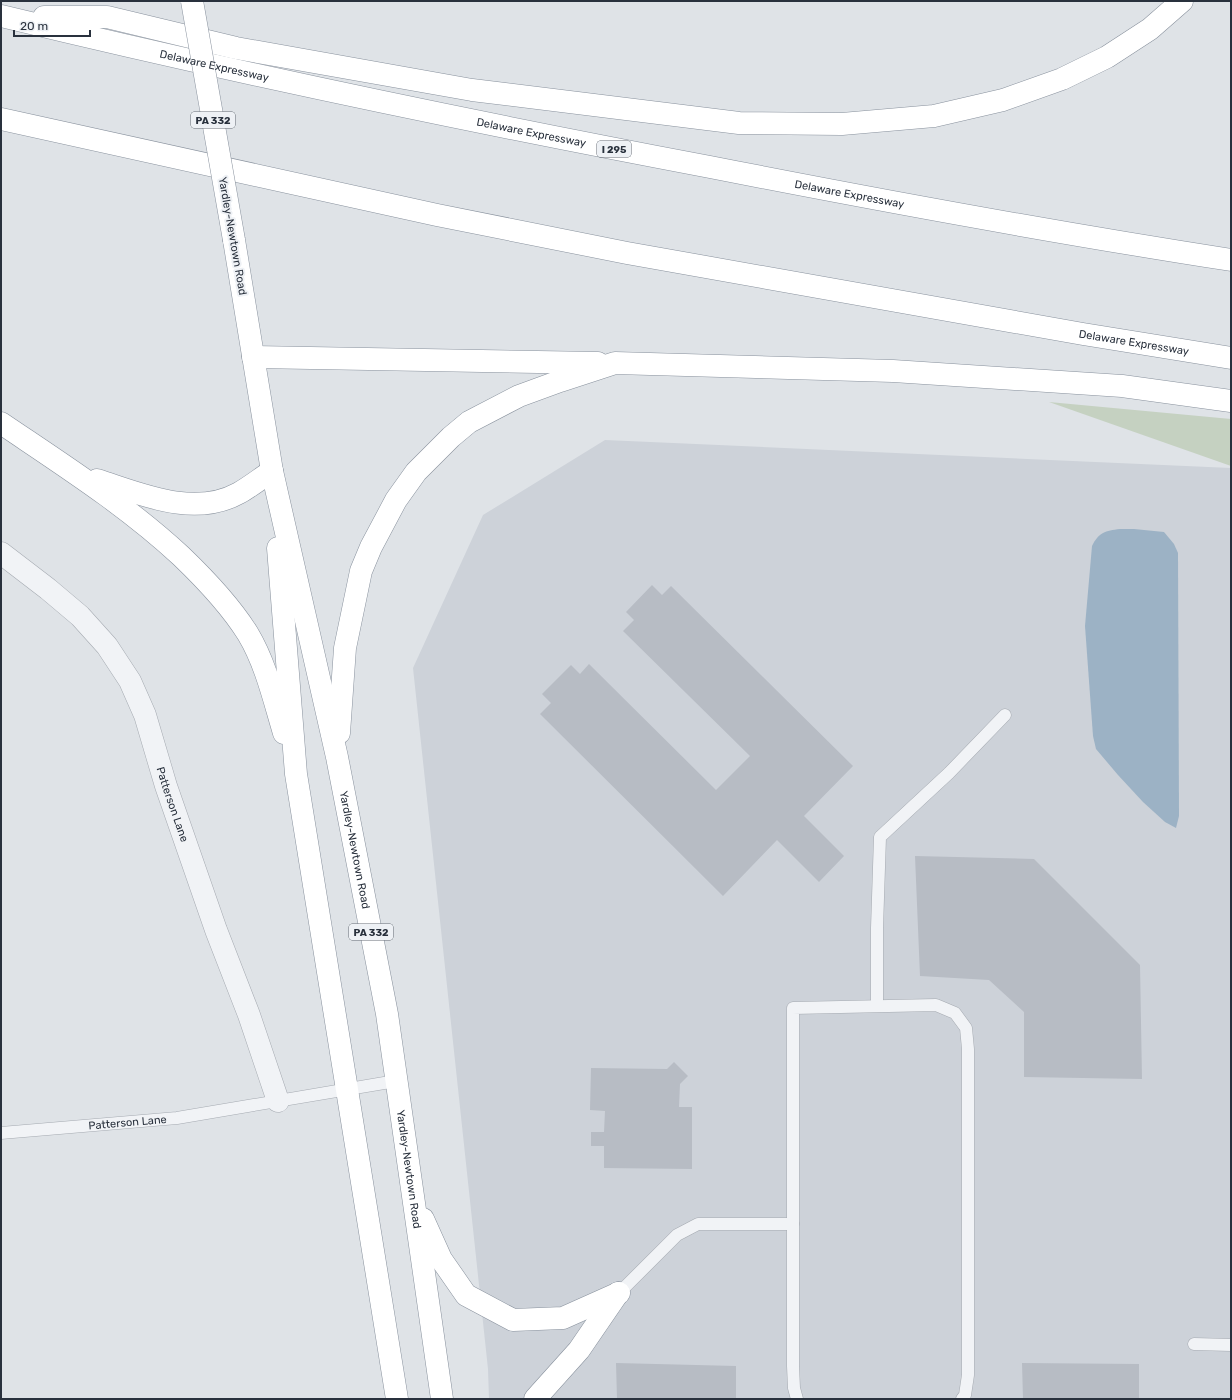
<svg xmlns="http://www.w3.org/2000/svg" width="1232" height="1400" viewBox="0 0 1232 1400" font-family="Rubik,sans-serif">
	<rect width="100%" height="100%" fill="#dfe3e7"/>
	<path fill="#cdd2d9" d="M605,440l626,28v931h-742l-1,-30 -75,-701 70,-153z"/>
	<path fill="#c5d1c1" d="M1049,402l182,17v47z"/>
	<path fill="#9cb2c5" d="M1120,529h14l30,3 10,12 4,9 1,263 -3,12 -11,-6 -22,-20 -25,-27 -22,-26 -3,-13 -8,-110 7,-80c7,-14 13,-15 28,-17z"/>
	<path fill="#b7bcc4" d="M652,585l10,10 9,-9 182,180 -49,50 40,40 -25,26 -42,-42 -54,56 -183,-182 11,-11 -9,-9 29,-29 9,9 9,-10 127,126 34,-34 -127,-125 11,-11 -8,-8z
		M915,856l119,3 106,106 2,114 -118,-2v-65l-35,-32 -69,-4z
		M674,1062l14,14 -8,8 -1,23h13v62l-88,-1v-22h-13v-14h13l1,-21 -15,-1 1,-42 76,1z
		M616,1363l120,3v33h-119z
		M1022,1363l117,1v35h-116z"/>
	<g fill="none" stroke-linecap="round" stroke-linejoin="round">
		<g stroke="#a5aab1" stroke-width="13">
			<g id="lane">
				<path d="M877,1005v-77l3,-91 69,-64 56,-58"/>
				<path id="s1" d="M1,1133l176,-15 219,-37"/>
				<path d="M619,1293l58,-58 21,-11h95"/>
				<path d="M1194,1344l37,1"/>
				<path d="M797,1399l-3,-11 -1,-22v-358l143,-3 19,8 11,15 2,21v326l-3,20 -3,4"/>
			</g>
		</g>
		<g stroke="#a5aab1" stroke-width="23">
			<g id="street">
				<path id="s2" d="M1,553l47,36 32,27 27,30 23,35 15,34 21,71 50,144 33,85 29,86"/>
			</g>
		</g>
		<g stroke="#88919d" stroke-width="23">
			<g id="highway">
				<path id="s3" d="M1,16c235,57 471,106 709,151 173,34 347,66 521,93"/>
				<path d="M44,17h63l129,31 236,42 267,33 103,1 92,-8 69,-16 59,-21 45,-22 43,-28 32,-28"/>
				<path id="s4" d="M1,119l436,96 190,38 456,81 148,24"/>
				<path id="s5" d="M234,240l38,231 65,286 50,257 55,385"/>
				<path d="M253,357l345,6"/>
				<path d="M1,423c62,42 125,82 180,133 25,24 49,49 67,78 18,30 26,66 36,99"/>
				<path d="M97,480c44,14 97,38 142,13 11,-6 22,-15 33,-22"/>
				<path d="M278,548l18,226 101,625"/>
				<path d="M339,733l6,-85 16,-77 10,-24 25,-47 20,-28 35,-35 18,-15 50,-26 41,-15 55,-18 278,8 229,15 109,15"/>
				<path d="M423,1219l18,40 25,36 47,25 50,-2 56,-25"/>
				<path d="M535,1399l44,-49 39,-57"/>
			</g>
		</g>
		<use href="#lane" stroke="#f1f3f6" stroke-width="12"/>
		<use href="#street" stroke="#f1f3f6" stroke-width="22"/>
		<use href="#highway" stroke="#fff" stroke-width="22"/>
		<g stroke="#88919d" stroke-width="23" stroke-linecap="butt">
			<path id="highway-bridge" d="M192,1l42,239"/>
		</g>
		<use href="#highway-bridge" stroke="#fff" stroke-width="22"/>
	</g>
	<g text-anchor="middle" stroke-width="4" stroke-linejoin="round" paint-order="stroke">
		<g fill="#eef1f5" stroke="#646b74" stroke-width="1">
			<rect x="191" y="112" width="44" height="16" rx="3"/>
			<rect x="597" y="141" width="34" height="16" rx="3"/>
			<rect x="349" y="924" width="44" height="16" rx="3"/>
		</g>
		<g font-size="10" font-weight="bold" fill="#29313d">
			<text x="213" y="124">PA 332</text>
			<text x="614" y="153">I 295</text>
			<text x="371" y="936">PA 332</text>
		</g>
		<g font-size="11" fill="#29313d" stroke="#eef1f5">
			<text dy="4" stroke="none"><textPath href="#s3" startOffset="219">Delaware Expressway</textPath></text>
			<text dy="4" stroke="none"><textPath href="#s3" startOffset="543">Delaware Expressway</textPath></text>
			<text dy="4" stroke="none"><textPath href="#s3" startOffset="867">Delaware Expressway</textPath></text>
			<text transform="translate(233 236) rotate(80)" y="4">Yardley-Newtown Road</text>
			<text dy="4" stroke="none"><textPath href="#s4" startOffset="1155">Delaware Expressway</textPath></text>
			<text dy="4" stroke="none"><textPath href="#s2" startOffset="314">Patterson Lane</textPath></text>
			<text dy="4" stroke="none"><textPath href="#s5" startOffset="622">Yardley-Newtown Road</textPath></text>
			<text dy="4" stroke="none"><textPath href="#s1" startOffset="127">Patterson Lane</textPath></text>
			<text dy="4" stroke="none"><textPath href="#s5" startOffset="946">Yardley-Newtown Road</textPath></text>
		</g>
	</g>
	<rect width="1232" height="1400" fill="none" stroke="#29313d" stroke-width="4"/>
	<path d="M14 30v6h76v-6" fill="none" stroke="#29313d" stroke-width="2"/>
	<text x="20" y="30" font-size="12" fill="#29313d" stroke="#eef1f5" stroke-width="3" paint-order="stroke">20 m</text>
</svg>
